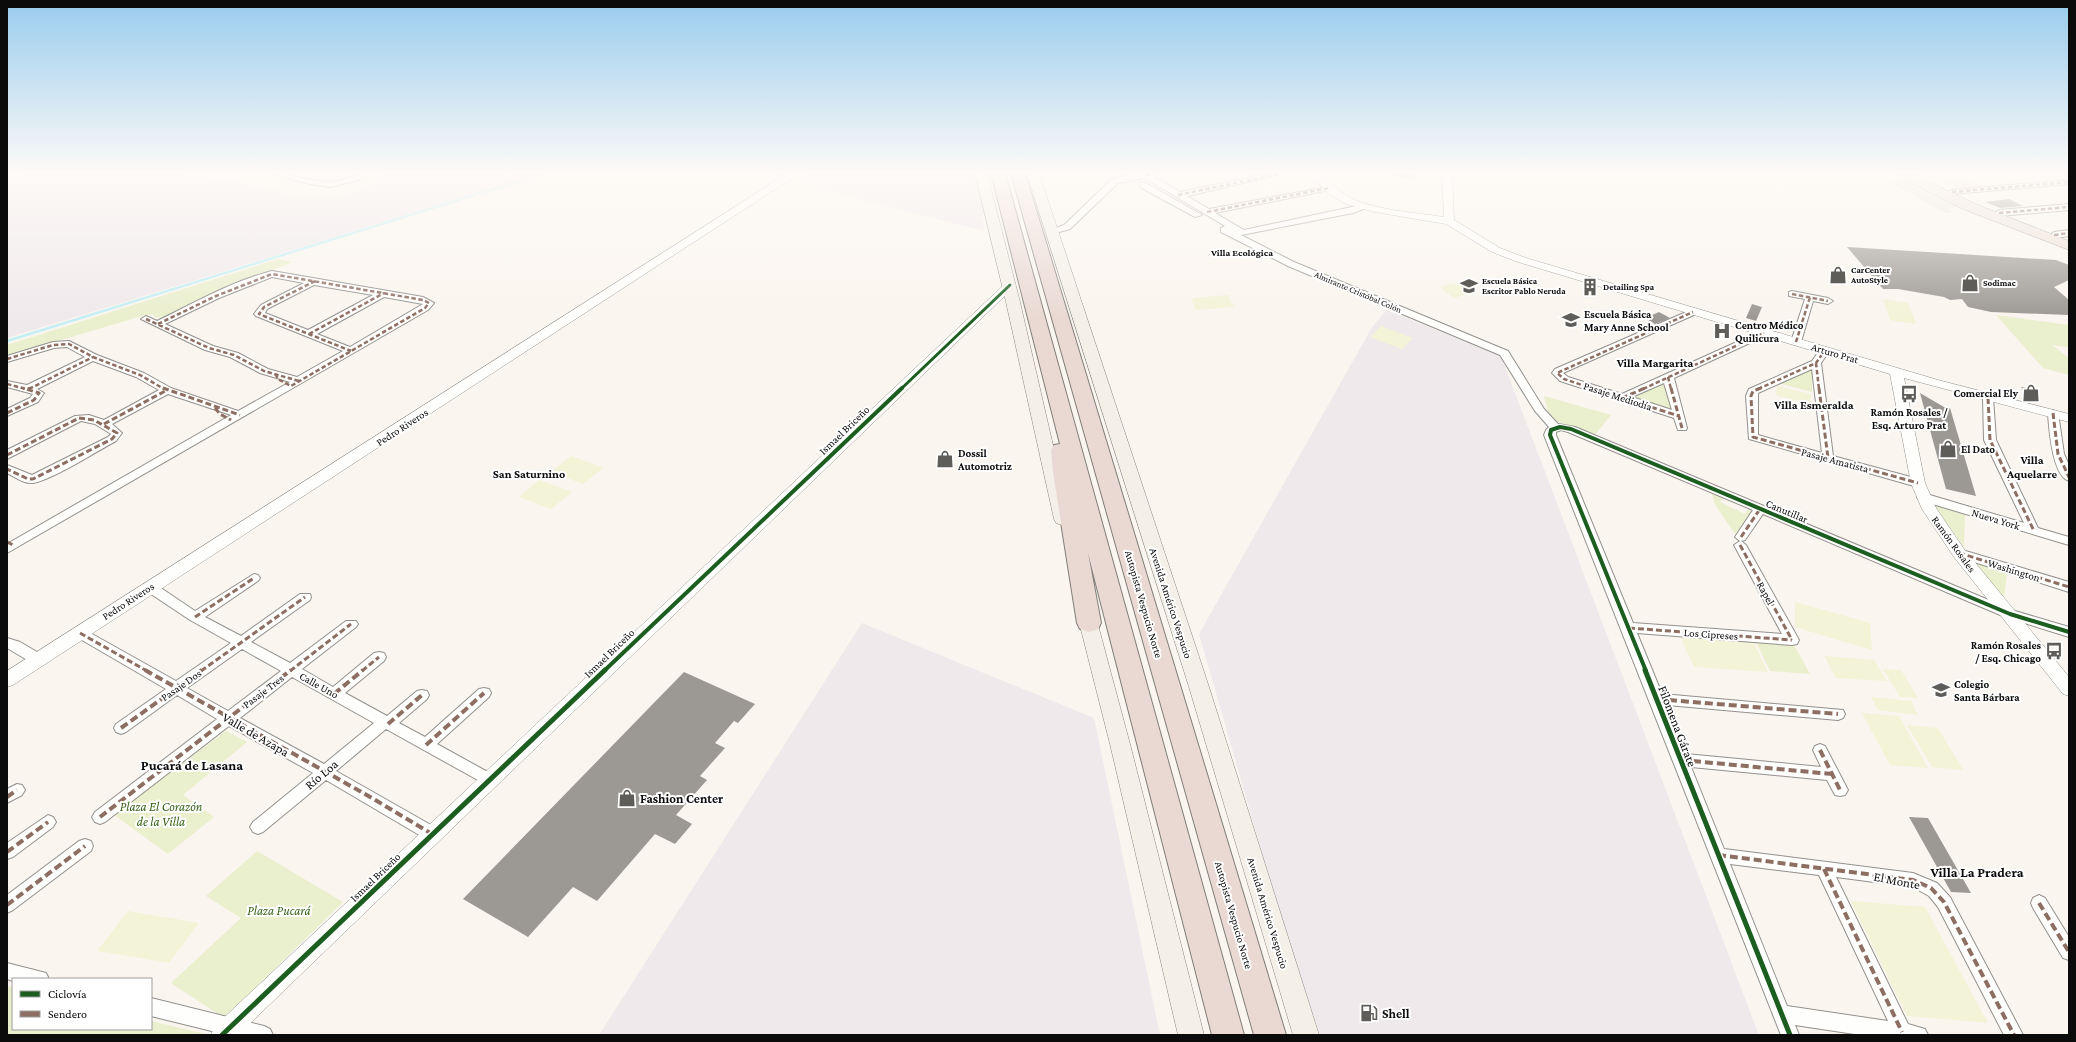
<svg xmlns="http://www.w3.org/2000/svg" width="2076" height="1042" viewBox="0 0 2076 1042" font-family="'Crimson Pro',serif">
	<rect width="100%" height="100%" fill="#faf5ee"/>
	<path fill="#f0e9ec" d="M25,173l152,1 54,6 70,17h21l21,-2 20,-6 24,-16h155l-535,165v-161z
		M810,173h164l11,42h-3l2,16 -188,-48z
		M1386,310l115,46 258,679h-439l-44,-133 -77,-268 172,-305z
		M862,623l232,95 66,317h-561z"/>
	<path fill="#eaefcd" d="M278,259l14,3 -16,7 -16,4 -96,45 -9,-1 -3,-3 -10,2 -135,40v-11z
		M1996,315l73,10v22l-17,-2 17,13v17l-26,-7z
		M1812,368v24l-34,-9z
		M1666,381l8,27 -9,2 -36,-12z
		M1544,396l67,19 -16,20 -45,-16z
		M1711,490l14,6 -5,6 25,12 5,-7 4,2 -19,25 -21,-31z
		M1934,505l31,10 -1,32z
		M1972,561l35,12 -3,25z
		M1756,642l38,3 16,29 -40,-3z
		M226,731l21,11 -64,53 31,22 -46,37 -55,-40z
		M257,851l86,51 -119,116 -53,-35 70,-65 -35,-22z
		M7,986l6,1v42h138v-8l59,14h-203z"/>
	<path fill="#f2f3d7" d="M1459,282l15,10 -20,6 -15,-11z
		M1228,295l6,12 -38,3 -5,-12z
		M1883,299l25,4 8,21 -26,-4z
		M1381,326l32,12 -11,11 -32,-12z
		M1777,386l34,8v10l-35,-9z
		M571,456l32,12 -20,16 -32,-12z
		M539,480l33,12 -21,17 -32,-12z
		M1795,602l75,21 2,27 -77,-23z
		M1680,636l73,5 15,31 -74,-5z
		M1824,656l50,4 13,21 -51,-3z
		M1883,669l18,1 17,28 -18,-1z
		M1871,697l40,4 7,14 -40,-5z
		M1862,713l37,3 29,52 -38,-3z
		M1907,725l31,3 25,42 -31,-3z
		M1851,901l74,6 63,116 -81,-7z
		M128,911l71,12 -30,40 -72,-12z"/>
	<path fill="#eae3da" d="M1966,179l14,8 -23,2 -15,-8z
		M1902,180l32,17 22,10 -8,2 5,3 -8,1 -55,-31z"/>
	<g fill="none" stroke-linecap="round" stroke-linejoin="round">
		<path stroke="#c3eff5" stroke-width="2.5" d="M7,341l538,-168"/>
	</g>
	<path fill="#9c9894" d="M2009,199l14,7 -23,2 -15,-6z
		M1847,247l209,13 13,5v15l-15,7 15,13v15l-78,-3 -23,-5 -6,-8 -12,1 -6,-3 -46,-8h-15z
		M1752,304l10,3 -6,14 -10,-3z
		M1659,312l11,6 -15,6 -10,-6z
		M2021,387l12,2 7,11 -12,-2z
		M1920,393l24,14 6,1 26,88 -30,-7z
		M684,672l71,32 -17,19 -4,-2 -19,22 10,5 -25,28 7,4 -31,35 16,9 -17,20 -20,-10 -58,67 -24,-14 -45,50 -65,-38z
		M1909,817l19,1 43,75 -20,-1z"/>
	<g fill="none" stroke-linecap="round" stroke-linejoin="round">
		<g stroke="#93908d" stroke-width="2">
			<path id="minor" d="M270,173c20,0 39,9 59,9 15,0 27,-9 42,-9l-16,8 -25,6 -20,-3z
				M1139,173h15l-1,3 27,16 92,-19h15l-100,23 22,13 123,-23v4h-3l-114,23 29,17 122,-26v4l-13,5 -112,22 53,27 214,89 36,58 14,15 17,3 440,184 54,16v10l-64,-20 -242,-103 -18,26 -4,1 5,4 53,95 -2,4 -5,1 -155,-12 25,61 181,16 2,4 -2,4 -5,2 -171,-15 19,49 135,13 -8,-17 2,-4 5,-2 5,2 23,44 -3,5 -5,1 -5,-1 -8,-15 -136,-13 33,82 189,24 24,10 13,14 73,138h-19l-66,-128 -9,-11 -16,-9 -77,-10 72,147 17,5 3,6h-67l-66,-10 4,10h-18l-237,-600 2,-5 3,-3 -14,-16 -35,-56 -212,-89 -67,-34v-4l4,-2 -80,-48 -27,5 -48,46 -18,5 -4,-3 16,-6 48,-46zM1561,430l7,2 185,78 -18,27 5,4 -6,4 48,89 -149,-11 -77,-188v-3zM1730,864l89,11 69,146 -101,-15z
				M1388,173h27v3l-4,2z
				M2064,173h5v3z
				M2069,180v4l-117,10 -4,-2 4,-2z
				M1140,183h6l56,32 -7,2 -55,-30z
				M2069,204v6l-70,6 -4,-3 4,-3z
				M2069,230v6l-15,2 -4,-3 4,-3z
				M272,271l151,26 11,6 -6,7 -421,243v-9l224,-129 -63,-21 -56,30 10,9 -6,8c-19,10 -64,39 -83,42 -9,1 -18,-6 -26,-10v-8l25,10 76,-38 3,-3 -16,-10 -14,-3 -74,38v-9l68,-34 14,-1 15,5 55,-30 -23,-13 -43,-16 -56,28 7,4 -6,9 -31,14v-7l23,-11 3,-4 -26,-7v-6l20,4 58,-28 -18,-10 -13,1 -47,14v-6l46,-14 16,-1 28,14 47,18 27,15 67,23 52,-29 -30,-9 -30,-16 -25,-7 -64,-31 5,-3 11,5c37,-18 75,-40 115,-50zM272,277l32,6 -43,22 -7,9 2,2 87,35 -46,26 -29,-8 -30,-16 -25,-7 -48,-22 54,-26zM314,285l59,10 -65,35 -43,-17 2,-4zM384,297l39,7 -73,43 -33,-13z
				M1792,291l36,7 5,3 -5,3 -15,-3 -12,41 -5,3 -5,-3 14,-43 -16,-3v-4z
				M1693,309l5,3 -2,2 -133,59 5,4 54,17 139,-63h6v4l-93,43 13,50 -1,2h-8l-4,-12 -114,-37 -8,-8 3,-4zM1664,383l8,27 -40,-13z
				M1825,347l5,3 -9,13 12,93 89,24 2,3 -2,3h-8l-165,-47 -3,-43 3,-7 63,-28 9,-13zM1812,369l10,84 -64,-18v-42z
				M1988,395l5,3 3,42 42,88 31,9v8l-150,-45 -2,-3 6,-4 101,30 -40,-83 -1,-42z
				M2053,410l5,3 6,41 5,11v16c-17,-5 -20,-53 -21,-68z
				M1959,549l110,33v10l-114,-36 -2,-3 2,-3z
				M254,574l4,1 2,3 -2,3 -53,36 36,19 59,-42h10l1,3 -1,3 -59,42 39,21 56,-42h10l2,3 -2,3 -54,42 31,18 41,-34 5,-1 5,1 2,4 -2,4 -39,32 42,23 30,-25 5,-1 5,1 2,4 -2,4 -28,24 26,14 54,-48 5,-1 5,1 2,4 -2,4 -52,47 58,32 3,4 -3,4 -5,2 -5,-2 -99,-55 -50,42 102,58 2,5 -2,5 -6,2 -6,-2 -100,-59 -63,52 -5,2 -5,-2 -3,-5 3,-5 60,-49 -84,-47 -124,96 -5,2 -5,-2 -3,-5 3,-5 122,-93 -40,-24 -51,37 -5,2 -5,-2 -2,-4 2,-4 50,-35 -91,-53 -2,-3 2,-3h10l91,51 55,-38 -41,-23 -45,-30 -1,-3 1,-3h10l40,27zM242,649l39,22 -53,40 -41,-23zM292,677l82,46 -50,41 -84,-46z
				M7,638l13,4 24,14 2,4 -2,4 -5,1 -5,-1 -27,-16z
				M17,784l5,1 3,5 -3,5 -15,8v-14z
				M48,815l5,2 3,5 -3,5 -40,30 -6,2v-16z
				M85,839l6,2 2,5 -2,5 -78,59 -6,3v-18l72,-54z
				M2039,895l6,3 24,39v23l-6,-2 -30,-50 -2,-5 2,-5z
				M7,963l39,10 3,6h-36v2l-6,-2z
				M151,998l113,28 6,3 3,6h-45l-77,-19z"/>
		</g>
		<g stroke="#93908d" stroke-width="1">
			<path id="tertiary" d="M788,173h12l-787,512 -6,2v-16z
				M1309,173h11c10,10 20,20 33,26 23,11 64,14 91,18l-2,-44h10l2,47 46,28 26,10 412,122 131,34v8l-165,-44 21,105 11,25 28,41 105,128v19l-6,-2 -109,-137 -32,-48 -11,-26 -21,-109 -372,-112 -26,-10 -46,-28 -71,-12 -29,-8 -18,-11z
				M1010,282l6,3 -2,2 -776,748h-27l3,-8 792,-744z"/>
		</g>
		<g stroke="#898784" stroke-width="1">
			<path id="secondary" d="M975,173h12l33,129 50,217 -2,4 -6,2 -6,-2 -2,-4 -48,-217z
				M1027,173h12l170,514 110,348h-26l-104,-348z
				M1085,603l7,2 2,5 36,134 74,291h-26l-68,-291 -34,-134 2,-5z"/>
		</g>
		<g stroke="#807e7a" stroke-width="1">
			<path id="primary" d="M1895,173h16l62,30 96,38v9l-106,-41 -66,-33z"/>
		</g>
		<g stroke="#807e7a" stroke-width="2">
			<path id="motorway" d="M991,173h14l239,862h-32l-124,-482 13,70 -3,6 -9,3 -9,-3 -3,-6 -24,-151 -2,-22 3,-5 6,-1z
				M1011,173h14l261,862h-32z"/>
		</g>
		<use href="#minor" fill="#fefefc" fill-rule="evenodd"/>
		<use href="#tertiary" fill="#fefefc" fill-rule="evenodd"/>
		<use href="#secondary" fill="#f4f0e8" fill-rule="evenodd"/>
		<use href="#primary" fill="#ece1d6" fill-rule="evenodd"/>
		<use href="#motorway" fill="#ead9d3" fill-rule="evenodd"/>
		<path stroke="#8d6e63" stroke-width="2.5" stroke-dasharray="4.5 2.5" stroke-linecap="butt" d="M1392,173l19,3v-3
			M1146,175l13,-2
			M1952,192l117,-10
			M1178,195l105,-22
			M1207,212l122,-24
			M1999,213l70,-6
			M2054,235l15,-2
			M315,281l-51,26 -5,7 92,37
			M1792,294l36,7
			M146,319l63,29 25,7 30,16 35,10
			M158,324l58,-28 56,-22 151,26 6,3 -4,5 -134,78 -13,-7 -2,-4
			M309,334l75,-41
			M1796,342l14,-45
			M7,359l46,-14 16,-1 24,13 47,18 24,14
			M1816,363l3,26
			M1668,377l3,12
			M7,384l19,5
			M29,389l64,-32
			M1594,389l-30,-10 -7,-6 136,-61
			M1643,389l121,-56
			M1758,389l58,-26 9,-13"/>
		<path stroke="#8d6e63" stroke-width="3" stroke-dasharray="6 3" stroke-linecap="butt" d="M163,388l77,27
			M1591,388l88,28
			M1671,388l11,40
			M1761,388l-8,3 -2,5 2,41 165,46
			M1819,388l9,70
			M28,389l3,-1
			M1622,398l23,-10
			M1988,398l2,42 44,91
			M215,408l5,6 11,6
			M7,413l27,-13 5,-7 -16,-5
			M2053,413l5,41 11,23
			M104,424l63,-34
			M7,455l72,-37 15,2 23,13 -5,6 -79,40h-5l-21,-10
			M1741,537l19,-28
			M7,542l6,3
			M1740,545l52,95
			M1959,553l110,34
			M195,617l59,-39
			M1629,628l163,12
			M80,633l67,38
			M201,671l104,-74
			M290,671l61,-47
			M362,671l17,-14"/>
		<path stroke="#8d6e63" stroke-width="4" stroke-dasharray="8 4" stroke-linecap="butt" d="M145,670l227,128 60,36
			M334,694l29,-24
			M1657,699l181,15
			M388,724l34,-29
			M121,728l81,-58
			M426,745l58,-52
			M1820,750l20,40
			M1681,760l151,14
			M7,797l10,-7
			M100,817l191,-147
			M7,852l41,-30
			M1718,855l195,25 18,8 13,14 70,133
			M1824,869l78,163
			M2039,903l30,49
			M7,905l78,-59"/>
		<g stroke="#fff" stroke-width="5">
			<path id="cycleway-far2" d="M901,389l109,-104"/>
		</g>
		<g stroke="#fff" stroke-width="6">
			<path id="cycleway-far1" d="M604,671l298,-283
				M1646,671l-96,-236 1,-5 9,-3 11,2 439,185 59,18"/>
		</g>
		<g stroke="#fff" stroke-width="8">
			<path id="cycleway" d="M1645,670l145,365
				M222,1035l383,-365"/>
		</g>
		<use href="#cycleway-far2" stroke="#1b5e20" stroke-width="3"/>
		<use href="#cycleway-far1" stroke="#1b5e20" stroke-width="4"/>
		<use href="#cycleway" stroke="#1b5e20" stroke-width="5"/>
	</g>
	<linearGradient id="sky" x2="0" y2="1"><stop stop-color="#99cced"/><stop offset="0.54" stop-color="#fdfaf7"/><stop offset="1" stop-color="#fdfaf7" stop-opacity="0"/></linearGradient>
	<rect width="2076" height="319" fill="url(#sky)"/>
	<defs>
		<g id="shop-bare" transform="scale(1.38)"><path d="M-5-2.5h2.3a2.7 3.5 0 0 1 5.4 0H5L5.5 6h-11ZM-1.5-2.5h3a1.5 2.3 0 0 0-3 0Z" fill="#5f5d5a" stroke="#fff" stroke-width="2.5" paint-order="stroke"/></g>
		<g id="school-bare" transform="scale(1.38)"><path d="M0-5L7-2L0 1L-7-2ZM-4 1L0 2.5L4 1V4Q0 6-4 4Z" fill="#5f5d5a" stroke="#fff" stroke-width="2.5" paint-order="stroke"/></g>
		<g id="building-bare" transform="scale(1.38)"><path d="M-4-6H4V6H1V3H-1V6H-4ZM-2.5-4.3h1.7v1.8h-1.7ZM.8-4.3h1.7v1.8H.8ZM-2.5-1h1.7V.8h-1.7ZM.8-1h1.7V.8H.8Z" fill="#5f5d5a" stroke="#fff" stroke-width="2.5" paint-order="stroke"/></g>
		<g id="hospital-bare" transform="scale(1.38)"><path d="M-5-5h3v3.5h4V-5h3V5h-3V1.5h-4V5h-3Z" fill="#5f5d5a" stroke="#fff" stroke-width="2.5" paint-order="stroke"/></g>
		<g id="bus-bare" transform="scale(1.38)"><path d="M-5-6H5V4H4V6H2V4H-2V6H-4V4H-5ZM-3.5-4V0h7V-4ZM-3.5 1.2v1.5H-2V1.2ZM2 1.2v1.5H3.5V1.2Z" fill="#5f5d5a" stroke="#fff" stroke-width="2.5" paint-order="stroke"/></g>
		<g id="fuel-bare" transform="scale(1.38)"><path d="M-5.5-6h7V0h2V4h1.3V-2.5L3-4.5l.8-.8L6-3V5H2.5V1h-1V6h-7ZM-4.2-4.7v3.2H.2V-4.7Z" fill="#5f5d5a" stroke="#fff" stroke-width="2.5" paint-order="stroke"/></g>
	</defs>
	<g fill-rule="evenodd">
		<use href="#shop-bare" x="1838" y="275"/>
		<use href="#shop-bare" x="1970" y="283"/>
		<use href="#school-bare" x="1469" y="286"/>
		<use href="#building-bare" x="1590" y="287"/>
		<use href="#school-bare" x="1571" y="320"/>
		<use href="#hospital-bare" x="1722" y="331"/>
		<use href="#shop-bare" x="2031" y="393"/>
		<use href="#bus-bare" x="1909" y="394"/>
		<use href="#shop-bare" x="1948" y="449"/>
		<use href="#shop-bare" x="945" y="459"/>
		<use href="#bus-bare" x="2054" y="651"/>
		<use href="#school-bare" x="1941" y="690"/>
		<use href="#shop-bare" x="627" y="798"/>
		<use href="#fuel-bare" x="1369" y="1013"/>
	</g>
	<g text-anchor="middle" stroke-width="4" stroke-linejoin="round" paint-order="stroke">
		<g font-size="9" font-weight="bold" fill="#0b0b0b" stroke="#fff" text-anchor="start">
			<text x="1851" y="273">CarCenter<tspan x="1851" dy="10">AutoStyle</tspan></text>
			<text x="1482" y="284">Escuela Básica<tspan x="1482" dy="10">Escritor Pablo Neruda</tspan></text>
			<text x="1983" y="286">Sodimac</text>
			<text x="1603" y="290">Detailing Spa</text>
		</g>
		<g font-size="9" fill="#0b0b0b" stroke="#fff">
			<text transform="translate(1358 292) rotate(23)" y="3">Almirante Cristóbal Colón</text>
		</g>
		<g font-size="10" font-weight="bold" fill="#0b0b0b" stroke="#fff">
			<text x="1242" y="256">Villa Ecológica</text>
		</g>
		<g font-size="11" font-weight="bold" fill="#0b0b0b" stroke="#fff" text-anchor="start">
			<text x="1584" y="318">Escuela Básica<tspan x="1584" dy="13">Mary Anne School</tspan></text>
			<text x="1735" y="329">Centro Médico<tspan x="1735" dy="13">Quilicura</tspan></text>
			<text x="2018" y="397" text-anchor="end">Comercial Ely</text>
			<text x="1909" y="416" text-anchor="middle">Ramón Rosales /<tspan x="1909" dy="13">Esq. Arturo Prat</tspan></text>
			<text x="1961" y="453">El Dato</text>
			<text x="958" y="457">Dossil<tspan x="958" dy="13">Automotriz</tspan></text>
			<text x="2041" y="649" text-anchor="end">Ramón Rosales<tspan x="2041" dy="13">/ Esq. Chicago</tspan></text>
			<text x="1954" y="688">Colegio<tspan x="1954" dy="13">Santa Bárbara</tspan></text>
		</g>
		<g font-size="11" fill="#0b0b0b" stroke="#fff">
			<text transform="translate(1835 353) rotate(16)" y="4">Arturo Prat</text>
			<text transform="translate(1618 396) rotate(18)" y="4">Pasaje Mediodía</text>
			<text transform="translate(402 427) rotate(-33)" y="4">Pedro Riveros</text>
			<text transform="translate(844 430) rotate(-44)" y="4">Ismael Briceño</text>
			<text transform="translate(1835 460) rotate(15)" y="4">Pasaje Amatista</text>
			<text transform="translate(1787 511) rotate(23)" y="4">Canutillar</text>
			<text transform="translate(1996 519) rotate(17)" y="4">Nueva York</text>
			<text transform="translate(1954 544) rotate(54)" y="4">Ramón Rosales</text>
			<text transform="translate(2014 570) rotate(17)" y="4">Washington</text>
			<text transform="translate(1766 593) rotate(61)" y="4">Rapel</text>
			<text transform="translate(128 601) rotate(-33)" y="4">Pedro Riveros</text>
			<text transform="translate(1171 603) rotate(72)" y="4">Avenida Américo Vespucio</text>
			<text transform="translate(1144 604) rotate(74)" y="4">Autopista Vespucio Norte</text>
			<text transform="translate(1711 634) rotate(4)" y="4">Los Cipreses</text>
			<text transform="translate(609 653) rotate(-44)" y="4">Ismael Briceño</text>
			<text transform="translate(181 685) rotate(-35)" y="4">Pasaje Dos</text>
			<text transform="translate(319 685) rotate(29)" y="4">Calle Uno</text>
			<text transform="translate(263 691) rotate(-37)" y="4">Pasaje Tres</text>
			<text transform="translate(375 877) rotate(-44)" y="4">Ismael Briceño</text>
			<text transform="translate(1268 913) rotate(73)" y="4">Avenida Américo Vespucio</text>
			<text transform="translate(1234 915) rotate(74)" y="4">Autopista Vespucio Norte</text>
		</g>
		<g font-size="12" font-weight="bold" fill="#0b0b0b" stroke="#fff">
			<text x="1655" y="367">Villa Margarita</text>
			<text x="1814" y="409">Villa Esmeralda</text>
			<text x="2032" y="464">Villa<tspan x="2032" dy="14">Aquelarre</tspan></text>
			<text x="529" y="478">San Saturnino</text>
		</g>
		<g font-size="13" fill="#0b0b0b" stroke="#fff">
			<text transform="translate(1678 726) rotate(69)" y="5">Filomena Gárate</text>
			<text transform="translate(256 734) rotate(30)" y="5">Valle de Azapa</text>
			<text transform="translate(321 774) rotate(-40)" y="5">Río Loa</text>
			<text transform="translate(1897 880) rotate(11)" y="5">El Monte</text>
		</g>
		<g font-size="13" font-weight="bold" fill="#0b0b0b" stroke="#fff" text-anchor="start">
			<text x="640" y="803">Fashion Center</text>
			<text x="1382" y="1018">Shell</text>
		</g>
		<g font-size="13" font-style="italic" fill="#3a641a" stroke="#fff">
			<text x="161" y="811">Plaza El Corazón<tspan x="161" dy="15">de la Villa</tspan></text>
			<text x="279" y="915">Plaza Pucará</text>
		</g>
		<g font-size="14" font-weight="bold" fill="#0b0b0b" stroke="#fff">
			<text x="192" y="770">Pucará de Lasana</text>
			<text x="1977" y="877">Villa La Pradera</text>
		</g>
	</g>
	<rect width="2076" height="1042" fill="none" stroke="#0b0b0b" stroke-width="16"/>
	<rect x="12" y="978" width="140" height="52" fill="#ffffff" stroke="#9d9d9d"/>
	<rect x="20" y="991" width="20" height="6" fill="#1b5e20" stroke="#9d9d9d"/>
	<text x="48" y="998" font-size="12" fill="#0b0b0b">Ciclovía</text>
	<rect x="20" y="1011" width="20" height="6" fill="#8d6e63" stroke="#9d9d9d"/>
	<text x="48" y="1018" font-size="12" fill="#0b0b0b">Sendero</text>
</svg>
